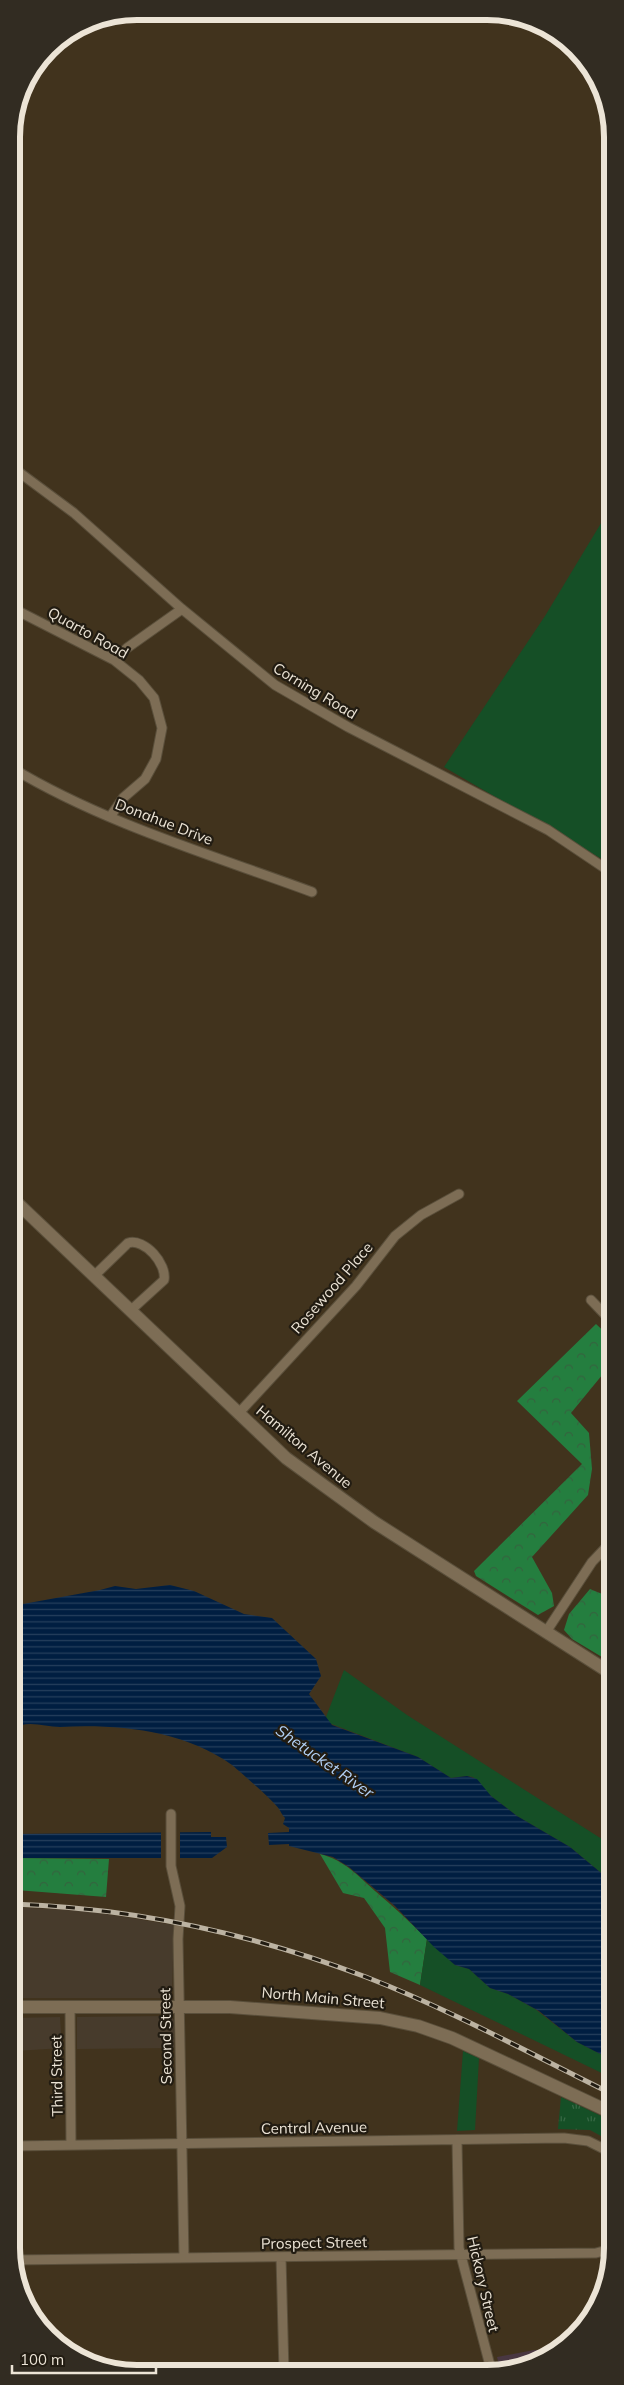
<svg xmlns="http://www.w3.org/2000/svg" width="624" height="2385" viewBox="0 0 624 2385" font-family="Mulish,sans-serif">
	<defs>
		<pattern id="grass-tufts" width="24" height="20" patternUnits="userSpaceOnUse" patternTransform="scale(1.25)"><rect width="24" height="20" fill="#154f26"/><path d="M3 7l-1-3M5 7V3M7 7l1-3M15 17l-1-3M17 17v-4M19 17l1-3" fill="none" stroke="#376845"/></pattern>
		<pattern id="forest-crowns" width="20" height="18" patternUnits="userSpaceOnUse" patternTransform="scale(1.25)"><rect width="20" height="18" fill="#247e3f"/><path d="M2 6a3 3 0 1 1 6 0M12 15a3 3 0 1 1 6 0" fill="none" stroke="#34643f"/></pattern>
		<pattern id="water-rules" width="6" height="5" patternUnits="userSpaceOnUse" patternTransform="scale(1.25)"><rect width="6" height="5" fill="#001e41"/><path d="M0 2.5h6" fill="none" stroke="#253f5c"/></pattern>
	</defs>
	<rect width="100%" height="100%" fill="#41331d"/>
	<path fill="#473b2c" d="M12,1907l76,4 86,14 -2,71 -3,2h-157z
		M171,2016l3,4v28l-97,1v-32z
		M60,2017l2,31 -46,3 -1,20h-3v-53z"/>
	<path fill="#493741" d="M534,2350h24l-8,7 -49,16 -4,-16z"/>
	<path fill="url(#grass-tufts)" d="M561,2097l51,24v21l-22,-12 -32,-1z"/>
	<path fill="url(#forest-crowns)" d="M596,1324l16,15v24l-41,50 18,20 3,36 -4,26 -56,62 20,36 2,13 -16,9 -62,-39 -2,-5 108,-107 -65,-63z
		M590,1589l22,9v65l-40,-24 -8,-9 5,-16z
		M320,1854c24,6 37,21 55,37 18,15 35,31 52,48l-7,46 -30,-13 -5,-44 -21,-30 -21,-5z
		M12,1858l97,1 -3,38 -90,-7 -4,2z"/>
	<path fill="#154f26" d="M612,505v360l-168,-98 101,-151z
		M344,1670l63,45 198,126 7,-11v52l-42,-35 -53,-31 -26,-20 -18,-19 -6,-1 -16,2 -33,-21 -89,-34 -3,-6z
		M427,1939l28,26 14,4 21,19 18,6 27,15 42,33 35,18v18l-192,-93z
		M463,2051l16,7 -4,72 -18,1z"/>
	<path fill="url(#water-rules)" d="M170,1585l24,6 50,23 28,4 44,41 5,17 -12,18 23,31 86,32 33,21 16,-2 10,3 14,17 26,20 53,31 42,35v178l-35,-18 -38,-31 -31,-17 -18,-6 -21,-19 -14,-4 -21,-18 -39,-41 -46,-39 -16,-10 -44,-11v-2l-20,1 -1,-12 21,-1v-4l-6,-4 2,-6c-3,-3 -4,-6 -6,-9 -4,-7 -40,-38 -47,-44 -49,-35 -114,-41 -172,-38 -16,0 -32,-8 -48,2v-123l88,-16 15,-4 21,3z
		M211,1832v5h15l1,10 -15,11h-200v-24z"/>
	<path fill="#41331d" d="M161,1832h19v27h-19z"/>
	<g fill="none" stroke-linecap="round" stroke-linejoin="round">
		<g stroke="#5a4f3b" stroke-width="11">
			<path id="street" d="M12,467l62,46 108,96 93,76 73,42 200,103 64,43
				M12,608l102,52 25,20 15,18 8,30 -6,31 -11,20 -22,19 -13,19
				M114,660l13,-12 55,-39
				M12,768c91,55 200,87 300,124
				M94,1276l34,-33c17,-5 39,21 36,37l-34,31
				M591,1300l21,22
				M238,1414l118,-128 39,-50 26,-21 38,-21
				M546,1632l46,-70 20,-21
				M171,1814v52l9,40 -2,33 6,319
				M70,2007l1,138
				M457,2140l2,108 33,125
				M12,2146l552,-8 24,3 24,12
				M281,2257l3,115
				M12,2260l584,-7 11,-3 5,-5"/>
		</g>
		<g stroke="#5a4f3b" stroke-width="14">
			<path id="secondary" d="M12,1198l274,260 88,64 238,152
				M12,2007h218l150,11 38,8 34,12 160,75"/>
		</g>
		<use href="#street" stroke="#7d6d55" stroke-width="9"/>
		<use href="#secondary" stroke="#7d6d55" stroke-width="12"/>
		<g stroke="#bcb3a2" stroke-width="5">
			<path id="rail" d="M12,1904c122,4 241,30 354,73 85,33 165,77 246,117"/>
		</g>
		<use href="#rail" stroke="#221c12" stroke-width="3" stroke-dasharray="9" stroke-linecap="butt"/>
	</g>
	<g text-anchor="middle" stroke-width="4.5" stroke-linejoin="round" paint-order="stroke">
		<g font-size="15" fill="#ece4d6" stroke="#221c12">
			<text transform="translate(88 633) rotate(29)" y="5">Quarto Road</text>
			<text transform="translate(315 691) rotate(31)" y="5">Corning Road</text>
			<text transform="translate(164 822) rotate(21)" y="5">Donahue Drive</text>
			<text transform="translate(332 1288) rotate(-49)" y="5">Rosewood Place</text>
			<text transform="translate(304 1447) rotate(40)" y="5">Hamilton Avenue</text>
			<text transform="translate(323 1998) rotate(5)" y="5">North Main Street</text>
			<text transform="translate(166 2036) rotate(-91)" y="5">Second Street</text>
			<text transform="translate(57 2076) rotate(-91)" y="5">Third Street</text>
			<text transform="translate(314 2128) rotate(-1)" y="5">Central Avenue</text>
			<text transform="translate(314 2243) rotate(-1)" y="5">Prospect Street</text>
			<text transform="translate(483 2284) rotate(77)" y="5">Hickory Street</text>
		</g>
		<g font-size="16" font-style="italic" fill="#b2d1f7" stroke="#221c12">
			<text transform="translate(325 1761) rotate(35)" y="6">Shetucket River</text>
		</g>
	</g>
	<path d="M0 0H624V2385H0ZM137 20H487A117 117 0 0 1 604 137V2248A117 117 0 0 1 487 2365H137A117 117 0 0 1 20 2248V137A117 117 0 0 1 137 20Z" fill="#322c22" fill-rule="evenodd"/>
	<path fill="none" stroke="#ece4d6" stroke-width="6" d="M137 20H487A117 117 0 0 1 604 137V2248A117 117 0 0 1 487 2365H137A117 117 0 0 1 20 2248V137A117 117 0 0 1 137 20Z"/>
	<path d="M12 2365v8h144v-8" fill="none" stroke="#ece4d6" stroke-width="2.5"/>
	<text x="20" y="2365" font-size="15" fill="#ece4d6" stroke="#221c12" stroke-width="4" paint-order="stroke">100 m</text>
</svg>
